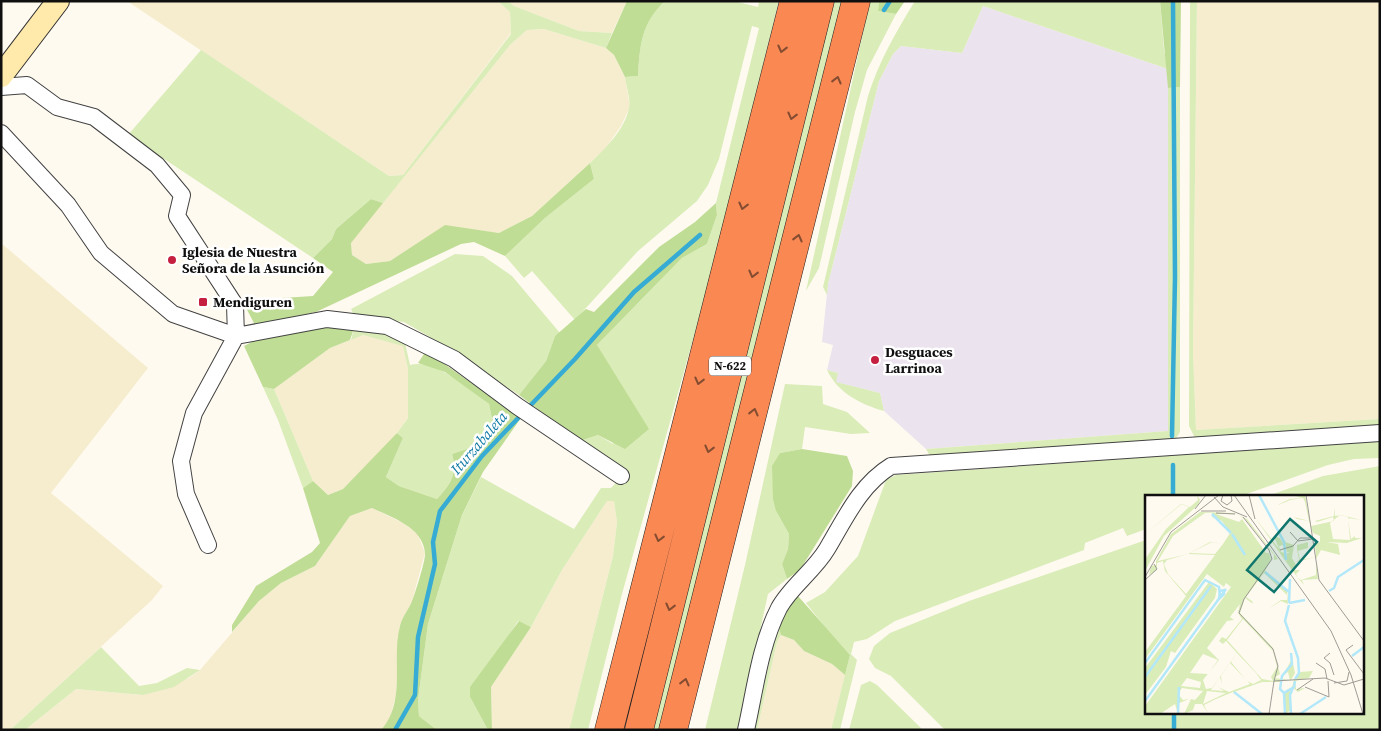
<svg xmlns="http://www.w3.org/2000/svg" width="1381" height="731" viewBox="0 0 1381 731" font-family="'Source Serif 4',serif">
	<rect width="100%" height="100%" fill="#fffaf0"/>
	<path fill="#ebe3ed" d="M983,6l185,63v362l-242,18 -42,-38 -4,-18 -45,-11 3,-9 -11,-3 6,-25 -11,-3 6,-58 51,-203 14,-27 8,-8 61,7z"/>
	<path fill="#f6edcf" d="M127,1h371l12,11 1,21 -108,142 -14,1z
		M508,1h119l-15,32 -33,-2 -65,-25z
		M1197,1h183v418l-184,11 -3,-77z
		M544,29l62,19 8,7 11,22 5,30 -9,19 -16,23 -73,67 -33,17 -54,-7 -55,35 -24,3 -14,-9 -1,-13 159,-197 17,-15z
		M1,243l147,125 -97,125 112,93 -11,14 -142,130h-9z
		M363,335l40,10 5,24v49l-20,27 -45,44 -15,6 -15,-14 -39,-92 56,-41z
		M607,501h7l3,21 -4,34 -44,174h-77l-1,-43 40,-60 31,-57z
		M372,508l33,16 13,11 7,18 -13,48 -12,25 -4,69 -7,27 -8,8h-356l51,-41 67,6 46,-17 11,-8 59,-69 22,-18 34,-17 35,-50z
		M781,635l13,5 10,11 28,13 13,11 -14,55h-74l20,-88z"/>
	<path fill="#daecb8" d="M498,1h10l6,5 65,25 33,2 -6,15 -62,-19 -17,1 -17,15 -127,158 -12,-4 -35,30 -4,10 -19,19 -185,-123 73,-85 188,126 14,-1 108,-141 -1,-22z
		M665,1h69l24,6 1,-6h20l-70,281 -87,312 -34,136h-19l44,-174 4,-34 -3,-21h-7l-45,69 -31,57 -13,-6 -48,76 18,33h-51l-18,-14 -1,-16 10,-76 34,-109 19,-38 93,52 27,-41h10l15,-16 -46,-31 18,-6 15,9 -16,-99 85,-87 25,-14 10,-29 -1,-12 43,-175 -7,-2 -33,133 -11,26 -11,16 -59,50 -63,69 -43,-49 -8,7 -19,-22 40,-38 49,-39 -4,-16c15,-14 35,-34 39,-55 2,-8 -3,-22 -4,-31l13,-1c2,-31 3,-52 27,-75z
		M831,1h14l-182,729h-15z
		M870,1h9l-1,10 18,3 -29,56 -12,42 -36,156 -13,23z
		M915,1h245l4,49 4,19 -185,-63 -21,47 -61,-7 -8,8 -14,27 -51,203 -1,11 -4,-8 45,-191c11,-35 28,-64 47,-95z
		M1190,1h7l-4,352 3,77 184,-11v7l-185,12 -6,-12z
		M1180,87v345l-5,8 -245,16 -4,-7 242,-18v-343z
		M455,254l28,2 29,20 48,57 -5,3 -9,25 -27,34 -84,-55 -31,-18 -49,-5 -4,-8z
		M354,328l45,8 6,7 5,22c25,-7 60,25 79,39l3,15 -14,26 -26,9c6,20 -2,31 -15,45l-38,-13 -13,-9 17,-39 -6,-5 11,-15v-49l-5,-23 -40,-11 -12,5z
		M827,370l11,3 -2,9 44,11 4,18c-24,-7 -46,-18 -57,-41z
		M785,384l37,2 1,18 24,8 23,21 -19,1 -46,-7 -3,22 -22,4 -4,58 13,23 -1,15 -6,15 5,15 -19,15 -30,136h-33l40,-165z
		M263,387l11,2 39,92 -10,7 -25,-68z
		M1380,441v17l-26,1 -26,6 -87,31h-95v33l-19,7 -4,-8 -38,15 -1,7 -189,71 -28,18 -13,3 -3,12 6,6 -17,70h-9l19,-75 -22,-24 -22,-28 19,-11 33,-36 28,-76 10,-5z
		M1380,466v264h-435l-54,-54 -16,-8 -6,-9 5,-13 16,-13 79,-32 177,-61v172h216v-216h-94l55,-20z
		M778,626l3,9 -4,7 -20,88h-4z
		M101,647l38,39 18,-3 30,-15 13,2 -26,17 -31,8 -67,-6 -51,41h-15z
		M870,681l7,4 46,45h-74l12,-45z"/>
	<path fill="#c0dd96" d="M627,1h38c-24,23 -25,44 -27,75l-13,1 -11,-22 -8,-7z
		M879,1h26l-9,13 -18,-3z
		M1160,1h21l-1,86 -12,1z
		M590,163l4,16 -49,39 -40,38 -31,-14 -13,2 -145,68 -61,13 -10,-19 7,-6 61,-4 20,-24 -20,-14 19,-19 4,-10 35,-30 12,4 -32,40 1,12 14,9 24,-3 55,-36 54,8 33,-17z
		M716,203l1,12 -10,29 -25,14 -85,87 52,84 -24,20 -27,-14 -18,6 -61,-46 27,-34 9,-25 31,-27 8,3 65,-65 36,-25z
		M323,328h31l-4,12 -20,8 -56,41 -11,-2 -19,-41 17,-9z
		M426,351l95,67 -38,54 -21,43 -34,109 -10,76 1,16 18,14h-56c26,-29 10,-71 19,-104 2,-9 9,-17 12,-25 3,-7 14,-42 13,-48 -2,-26 -34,-36 -53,-45l-22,8 -35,50 -34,17 -22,18 -27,31v-7l24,-39 56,-34 8,-9 -17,-55 10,-7 15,14 15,-6 54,-56 6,5 -17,39 13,9 38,13c13,-14 21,-25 15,-45l26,-9 14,-26 -3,-15 -44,-32 -27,-9z
		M802,449l45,7 6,15 -1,15 -52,84 -13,9 -5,-15 6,-15 1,-15 -13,-23 -3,-12 -1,-33 8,-13z
		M798,596l52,59 -5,20 -13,-11 -28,-13 -10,-11 -13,-5 -3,-9 12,-23z
		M519,621l12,6 -40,60 1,43h-4l-18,-33v-10z"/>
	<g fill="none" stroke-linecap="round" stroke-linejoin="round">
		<path stroke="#36abd3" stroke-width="4.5" d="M884,10l6,-9
			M527,409l48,-50 59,-67 66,-57
			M1172,436l3,-159 -2,-276
			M1173,465v31
			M1174,712v18
			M395,730l20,-35 3,-58 17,-73 -2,-22 7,-31 42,-55 40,-42"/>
		<g stroke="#424242" stroke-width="18">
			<path id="street" d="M1,87l26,-2 30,22 37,10 63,48 25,30 -5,21 58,89 1,31 -42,77 -13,48 5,33 22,51
				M1,133l67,72 33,48 72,61 63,22 91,-17 60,7 67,33 63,47 104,70
				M746,730c9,-40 14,-85 33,-122 12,-22 35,-37 48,-59 18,-30 33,-64 64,-83l489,-33"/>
		</g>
		<g stroke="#313131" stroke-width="24">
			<path id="secondary" d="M1,76l57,-75"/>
		</g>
		<g stroke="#202020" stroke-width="29">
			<path id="highway" d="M609,730l185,-729
				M639,730l181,-729
				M673,730l183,-729"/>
		</g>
		<use href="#street" stroke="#fff" stroke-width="16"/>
		<use href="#secondary" stroke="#ffeaab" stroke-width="22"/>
		<use href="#highway" stroke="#fa8853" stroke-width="28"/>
	</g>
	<defs><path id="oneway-chevron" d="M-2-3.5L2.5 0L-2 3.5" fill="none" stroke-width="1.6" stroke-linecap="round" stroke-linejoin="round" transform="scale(1.25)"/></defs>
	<g stroke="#844c31">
		<use href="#oneway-chevron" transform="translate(782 49) rotate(104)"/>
		<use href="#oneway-chevron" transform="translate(837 80) rotate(-76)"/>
		<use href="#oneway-chevron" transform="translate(792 116) rotate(104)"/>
		<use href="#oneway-chevron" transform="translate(743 206) rotate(104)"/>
		<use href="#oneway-chevron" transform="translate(798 238) rotate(-76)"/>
		<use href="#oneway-chevron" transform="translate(753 274) rotate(104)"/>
		<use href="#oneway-chevron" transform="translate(699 381) rotate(104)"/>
		<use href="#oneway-chevron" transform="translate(754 412) rotate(-76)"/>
		<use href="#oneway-chevron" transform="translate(709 449) rotate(104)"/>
		<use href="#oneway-chevron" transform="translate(659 538) rotate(104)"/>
		<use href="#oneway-chevron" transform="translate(670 607) rotate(104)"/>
		<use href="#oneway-chevron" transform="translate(685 682) rotate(-76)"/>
	</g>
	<g fill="#c5203f" stroke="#fff" stroke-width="2">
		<circle cx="172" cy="260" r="5"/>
		<rect x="198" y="297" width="10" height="10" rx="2.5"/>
		<circle cx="875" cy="360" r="5"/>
	</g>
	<g text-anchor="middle" stroke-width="5" stroke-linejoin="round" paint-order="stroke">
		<rect fill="#fff" stroke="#575757" stroke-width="1" x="709" y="356.5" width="42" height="19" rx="4"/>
		<g font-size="12" font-weight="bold" fill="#0f0f0f">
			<text x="730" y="370">N-622</text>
		</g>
		<g font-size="14" font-weight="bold" fill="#0f0f0f" stroke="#fff" text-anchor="start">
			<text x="182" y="257">Iglesia de Nuestra<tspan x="182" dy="16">Señora de la Asunción</tspan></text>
			<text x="213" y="307">Mendiguren</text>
			<text x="885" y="357">Desguaces<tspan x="885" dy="16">Larrinoa</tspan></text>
		</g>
		<g font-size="15" font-style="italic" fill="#127ba6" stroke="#fff">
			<text transform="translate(479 443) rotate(-49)" y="5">Iturzabaleta</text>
		</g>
	</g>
	<g transform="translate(1145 495)">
		<rect width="219" height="219" fill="#fffaf0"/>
		<path d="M48,0l-11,9 8,3 8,-7 -1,-5 3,5 -2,5 -34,31 -19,35 1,-13 20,-29 23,-22 -8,-3 -36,30zM147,0h13l6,31 23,-5 -1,-4 -16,5 -2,-1 19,-5 1,-9v9l6,-1 20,5 -13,-2 3,21 4,-3v2h7l-15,5 -21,-1 12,2 2,11 -19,-5 -5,9 2,20 -16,1 2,5 -6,-7 -14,-19 -30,-43 25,33 -5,-13 6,2 4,7 -5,1 2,6 4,1 2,9v-9l3,-1h-3l-2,-10 9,3 -2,13 4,7 -3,5h7l-4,4 2,4 3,2 15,-5v-18l-20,5 3,-2 -2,-11v-4l11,-3v6l-10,3 2,9 16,-3 -1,-13 5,-2v-6l-7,-3 -4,-12 -12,-2 -3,-2 15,4 -4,-19 -2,-4 -13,2 -4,2 -9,3 13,-6 12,-1zM195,20l8,2 2,23 -17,-1 -3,-16zM55,17l34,1 13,6 31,40 -4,1v-5l-28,-35 -9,-6h-21l23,8 3,-3 24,34h3l2,6 -6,12 22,20 1,13 -7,-3 -13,8 13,-9h6v-5l-23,-22 -18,24 6,4 1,3 -8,-6 -5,15 33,35 7,26 -6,4 16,2 -2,-8 -5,3 9,-16 3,14 -4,7 5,-1 4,-7 13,-1 -4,7 -14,3 1,8 9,-1 -7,4 -6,-5 2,-7 -12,1 -1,7v-6h-19l-28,10 28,22h-7l4,-2 -2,-3 -24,-17 -17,7 14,15 -14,-15 -12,6 4,8 -6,-9h-7l-2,6 -9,4 7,-15 4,1 8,-9 -21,-3 -4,6 5,6 6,-1 -12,5 2,9 3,1h-4l-3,-10 -15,10h-15v-8l86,-119 -5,-4 -2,4 -17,-13 -62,85v-7l41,-56 -21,-25 -2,-10 -6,2v7l-8,5 2,-9 5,-1v-4l15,-27zM60,18h7v4l10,4 8,12 -7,11 -13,-2 -22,12 -30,7 15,-25zM67,47l11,2 -8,10 -25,-1zM43,59l27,1 -29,39 -18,-20 -4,-10 3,-4zM95,109l-2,9 4,6 -16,20 -4,-2 -3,4 4,3 3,-3 11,12 -25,35 -6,1 -3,-9 16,-20 -12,-12 20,-27 7,-1 -4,-3zM98,124l30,32 4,16 -6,10 2,4 -11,-2 -35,-39zM92,158l19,20 5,7 -8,4 -6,-3 -16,-19zM58,159l15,6 -10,14 -18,-1zM85,168l20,21 -21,8 -11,-5 6,4 -13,-1 9,-13 2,7 -1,-8zM42,183l14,4 -1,6 -19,-2zM62,196l19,2 -23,11zM64,87l8,7 -2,9 -40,55 -4,-2 -5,16 -21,28v-27zM146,193l-2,11 3,10 -7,5 -1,-22z" fill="#daecb8" fill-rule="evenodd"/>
		<path fill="none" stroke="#b2e8f9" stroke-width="2.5" d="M114,0l25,47 2,18M67,19l19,19M87,39l13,21M120,77l24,20M184,96l5,-3 4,-11 26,-17M72,106l7,-7v-4l-4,1 -1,8M144,108l1,-24M144,108l16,-3M144,110l-4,16 13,37 1,15 -4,6M207,161l12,-9M0,168l60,-83 14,7 1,10M0,182l66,-91M89,197l28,22M139,198l-4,-4 2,-13 10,-12 -1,-11M0,206l81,-112M33,219l1,-27M140,219l-1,-21 10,-6 1,-6M146,219l-1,-19 3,-7M155,219l26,-17"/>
		<path fill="none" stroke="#9f9c96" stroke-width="1" d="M78,0l-2,6 6,4 5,-4 -1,-6M89,0l97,136 20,44 12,39M104,0l6,24M161,0l13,85 45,61M69,2l9,10 24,10M50,14l11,-14M56,16h25M71,18l19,1M98,22l26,33 3,9 -28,40 -5,14 34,36 5,17 -4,15M145,37l8,9 15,-2M135,55l13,-4 7,-8h13M0,82l26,-45 48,-37M0,85l12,-11 -3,-5M208,150l-7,5 18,24M185,158l-6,5 6,5 4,12M171,168l9,6 2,10M183,186l1,16M189,188l13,-2 2,-9M160,192l24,10M152,195l16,-11M124,219l5,-33 51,-3 19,7 20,-6"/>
		<path fill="#0f766e" fill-opacity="0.15" stroke="#0f766e" stroke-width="2.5" d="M145,24l27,23 -43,50 -27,-22z"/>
		<rect width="219" height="219" fill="none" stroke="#0f0f0f" stroke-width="2.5"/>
	</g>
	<rect width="1381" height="731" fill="none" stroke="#0f0f0f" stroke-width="5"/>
</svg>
